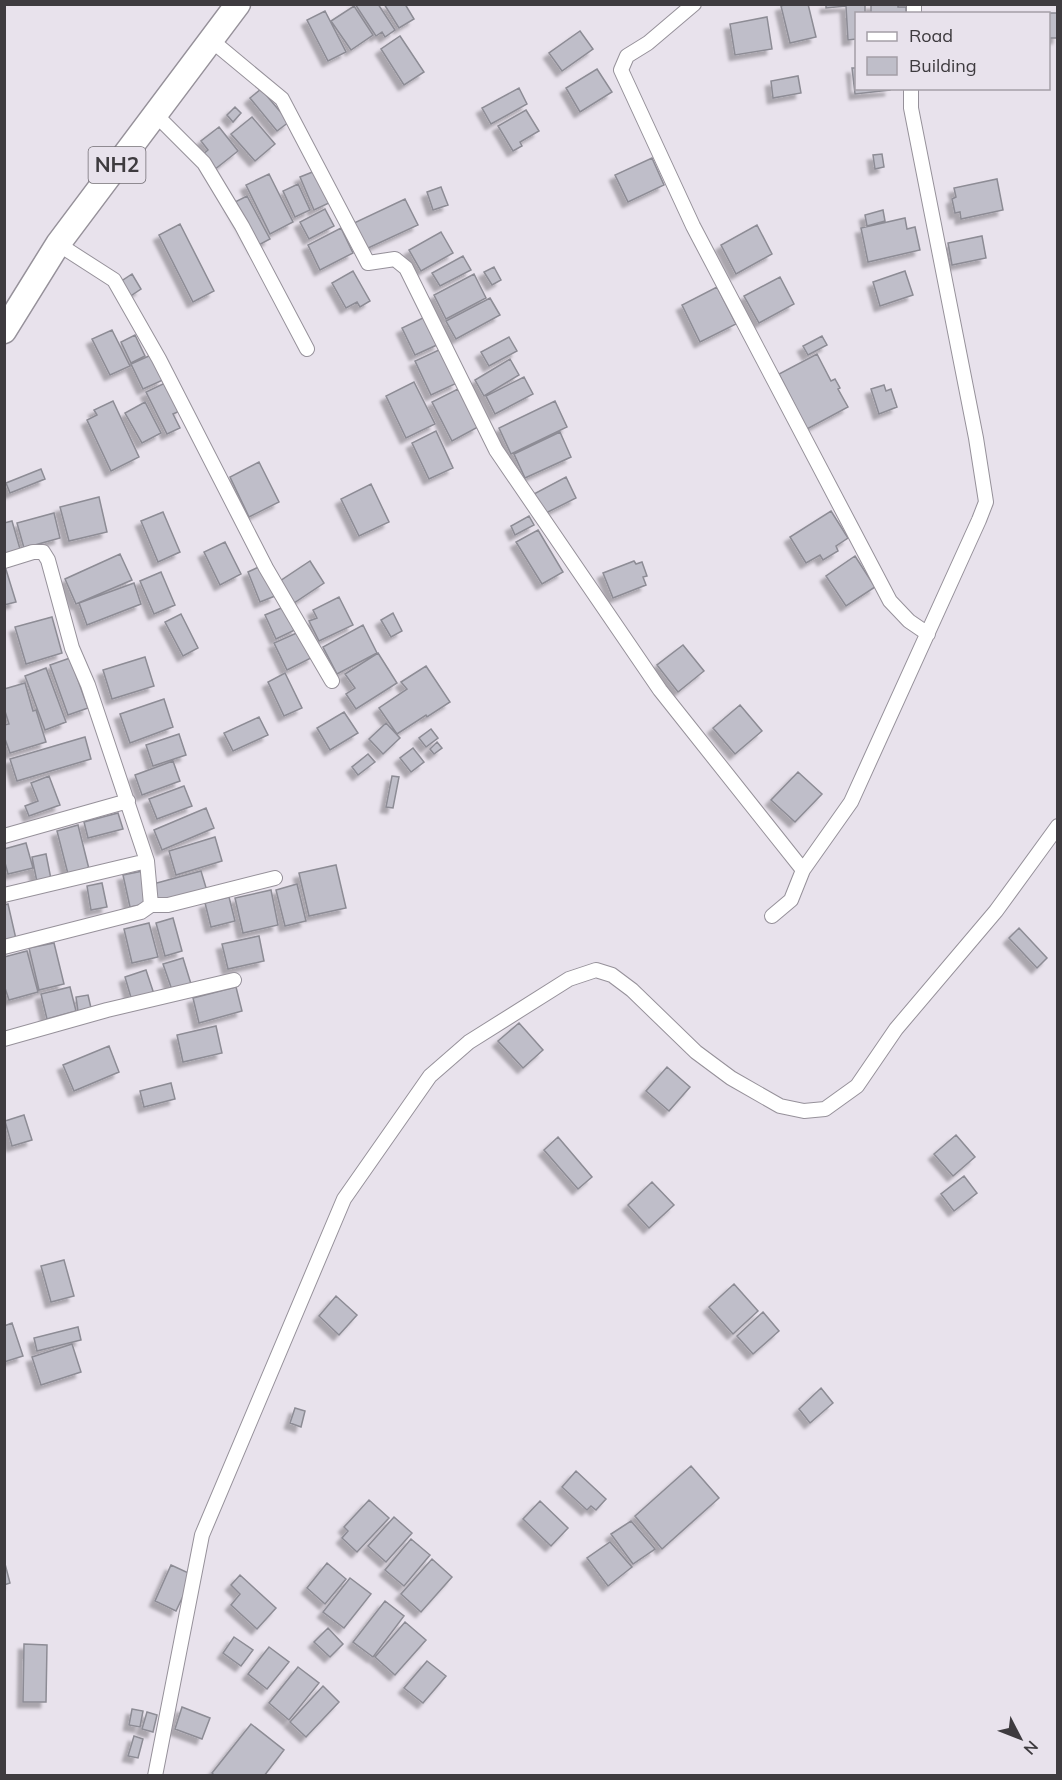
<svg xmlns="http://www.w3.org/2000/svg" width="1062" height="1780" viewBox="0 0 1062 1780" font-family="Mulish,sans-serif">
	<defs>
		<filter id="shadow"><feDropShadow dx="-5.5" dy="5.5" stdDeviation="1.5" flood-color="#0004"/></filter>
	</defs>
	<rect width="100%" height="100%" fill="#e8e2ec"/>
	<path fill="#bfbec9" stroke="#8d8c95" stroke-width="1.5" filter="url(#shadow)" d="M355,4h23l17,26 -10,7 -3,-5 -6,4z
		M384,4h21l9,15 -15,9z
		M787,4h21l8,33 -26,6 -9,-37z
		M826,4h39v10h-9v25l-8,1 -2,-34 -20,2z
		M871,4h27v3h8v7h-35z
		M354,6l19,29 -22,15 -20,-29z
		M325,11l21,41 -18,9 -21,-41z
		M1042,13h16v25h-10v-24z
		M767,17l5,32 -37,6 -5,-31z
		M580,31l13,18 -31,22 -13,-18z
		M400,36l24,36 -20,13 -23,-36z
		M852,68h4v20h34v2l-35,4z
		M597,69l15,23 -32,20 -14,-24z
		M798,76l3,17 -28,5 -2,-17z
		M519,88l8,16 -36,20 -9,-16z
		M261,89l28,33 -12,9 -27,-33z
		M235,107l6,6 -8,9 -6,-7z
		M526,110l13,21 -19,11 2,4 -9,5 -15,-25z
		M252,117l23,27 -20,17 -24,-27z
		M219,127l19,24 -24,19 -12,-15 6,-5 -7,-9z
		M882,154l2,13 -9,2 -2,-14z
		M652,158l12,27 -36,17 -13,-27z
		M315,171l14,32 -15,7 -14,-33z
		M269,174l24,48 -23,12 -24,-49z
		M997,179l6,31 -42,9 -1,-7 -5,1 -3,-14 4,-2 -2,-9z
		M298,184l12,26 -15,7 -12,-26z
		M441,187l7,18 -15,5 -6,-18z
		M247,196l23,43 -15,8 -24,-43z
		M405,199l13,26 -52,24 -12,-26z
		M325,209l9,17 -25,13 -9,-17z
		M883,210l2,11 -18,5 -2,-11z
		M905,218l2,11 8,-2 5,23 -52,12 -7,-34z
		M180,224l34,67 -21,11 -34,-67z
		M757,225l15,29 -36,20 -15,-29z
		M341,228l12,25 -33,17 -12,-25z
		M441,232l12,21 -32,18 -12,-21z
		M982,236l4,22 -34,7 -4,-22z
		M463,256l8,14 -31,16 -8,-13z
		M494,267l7,13 -9,5 -8,-13z
		M353,271l17,30 -10,6 -3,-5 -11,6 -14,-25z
		M905,271l8,24 -33,11 -7,-24z
		M132,274l9,15 -12,8 -9,-15z
		M474,274l12,24 -40,21 -12,-24z
		M780,277l14,27 -35,19 -15,-27z
		M717,287l19,37 -36,18 -18,-37z
		M490,298l10,17 -44,24 -10,-18z
		M427,316l12,28 -24,11 -13,-27z
		M112,330l18,36 -20,9 -18,-36z
		M135,335l10,21 -14,7 -10,-21z
		M822,336l5,9 -19,10 -5,-9z
		M509,337l8,14 -28,15 -8,-14z
		M441,349l16,34 -26,12 -16,-34z
		M817,354l14,27 4,-2 5,9 -2,1 10,18 -41,22 -28,-55z
		M151,355l12,25 -20,9 -12,-25z
		M510,359l9,16 -35,21 -9,-16z
		M524,377l9,17 -38,20 -9,-18z
		M414,382l21,42 -29,14 -20,-42z
		M165,383l15,28 -7,3 7,14 -13,6 -21,-42z
		M884,385l2,6 5,-2 6,18 -18,7 -8,-25z
		M458,389l20,38 -26,14 -20,-39z
		M113,401l26,56 -28,14 -24,-51 10,-5 -3,-5z
		M555,401l12,26 -56,27 -12,-26z
		M145,402l16,31 -19,10 -17,-30z
		M436,431l17,37 -24,11 -17,-36z
		M560,432l11,25 -46,21 -11,-24z
		M259,462l20,40 -30,15 -19,-40z
		M41,469l4,10 -35,14 -4,-10z
		M566,477l10,21 -34,17 -10,-20z
		M371,484l18,38 -30,14 -18,-37z
		M99,497l8,35 -38,9 -9,-34z
		M831,511l17,27 -12,8 2,5 -15,9 -3,-5 -14,8 -16,-26z
		M163,512l17,40 -22,10 -17,-41z
		M54,513l6,25 -36,10 -7,-25z
		M529,516l5,9 -19,10 -4,-9z
		M12,521l8,28 -16,5v-31z
		M538,530l25,42 -21,12 -26,-42z
		M225,542l16,32 -21,11 -16,-33z
		M120,554l12,26 -56,24 -11,-25z
		M855,556l20,31 -29,19 -20,-30z
		M310,561l14,22 -30,20 -14,-22z
		M634,561l2,3 6,-2 5,14 -4,1 3,8 -33,13 -10,-25z
		M4,563l12,39 -12,3z
		M263,565l12,31 -15,6 -12,-30z
		M161,572l14,33 -21,9 -14,-33z
		M134,583l7,21 -54,21 -8,-22z
		M339,597l14,28 -34,16 -10,-20 8,-3 -4,-8z
		M286,606l11,23 -21,10 -11,-24z
		M393,613l9,18 -11,6 -10,-17z
		M181,614l17,34 -15,8 -18,-34z
		M52,617l10,36 -36,11 -11,-37z
		M363,625l14,28 -40,21 -14,-27z
		M301,631l12,26 -26,13 -13,-27z
		M683,645l21,26 -26,21 -21,-27z
		M378,653l19,30 -41,26 -10,-15 9,-6 -10,-14z
		M145,657l9,29 -42,13 -9,-29z
		M70,658l18,50 -20,7 -18,-50z
		M426,666l24,36 -23,15 -1,-2 -29,19 -18,-26 28,-19 -6,-7z
		M46,668l20,54 -21,8 -20,-54z
		M285,673l17,35 -18,8 -16,-34z
		M25,683l8,28 3,-1 10,32 -36,11 -6,-17v-11l5,-1 -5,-16v-19z
		M164,699l9,28 -43,16 -10,-29z
		M740,705l22,26 -27,23 -22,-26z
		M344,712l14,21 -28,17 -13,-22z
		M259,717l9,18 -35,16 -9,-18z
		M386,723l14,15 -17,16 -14,-15z
		M431,729l7,9 -12,9 -7,-9z
		M179,734l7,21 -33,11 -7,-21z
		M85,737l6,22 -74,22 -7,-22z
		M437,742l5,6 -8,6 -4,-5z
		M413,748l11,14 -13,10 -11,-14z
		M368,754l7,8 -17,13 -6,-8z
		M173,761l7,20 -38,14 -7,-20z
		M798,772l24,22 -27,28 -24,-22z
		M49,776l11,29 -31,11 -4,-10 13,-5 -7,-18z
		M392,776l7,1 -6,31 -7,-1z
		M184,786l8,20 -35,13 -8,-20z
		M206,808l8,20 -52,22 -8,-20z
		M118,813l5,16 -35,9 -4,-16z
		M78,825l11,44 -21,5 -11,-43z
		M215,837l7,24 -46,14 -7,-24z
		M26,843l7,25 -25,6 -4,-15v-10z
		M46,854l5,25 -14,3 -5,-25z
		M336,865l10,43 -37,8 -10,-43z
		M143,871l7,32 -20,4 -7,-32z
		M201,871l6,20 -48,13 -6,-20z
		M102,883l5,24 -16,3 -4,-24z
		M297,884l9,37 -21,5 -9,-36z
		M271,890l7,35 -35,8 -8,-35z
		M229,897l6,24 -24,6 -6,-24z
		M8,904l8,35 -12,3v-37z
		M173,918l9,33 -17,5 -9,-33z
		M149,923l9,34 -26,6 -8,-34z
		M1019,928l28,30 -10,10 -28,-30z
		M259,936l5,25 -36,8 -6,-25z
		M54,943l10,41 -25,6 -10,-42z
		M27,951l11,41 -29,8 -5,-15v-28z
		M183,958l8,26 -19,6 -9,-26z
		M146,970l8,24 -22,7 -7,-24z
		M70,987l6,24 -29,8 -6,-25z
		M236,987l6,24 -43,12 -6,-25z
		M88,995l3,13 -13,3 -2,-14z
		M519,1023l24,27 -20,18 -25,-27z
		M216,1026l6,27 -39,9 -6,-27z
		M109,1046l10,26 -45,19 -11,-26z
		M667,1067l23,20 -21,24 -23,-20z
		M171,1083l4,16 -31,8 -4,-16z
		M24,1115l8,25 -20,6 -7,-25z
		M956,1135l19,22 -22,19 -19,-22z
		M558,1137l34,40 -14,12 -34,-39z
		M964,1176l13,17 -23,18 -13,-17z
		M652,1182l22,23 -25,23 -21,-23z
		M64,1260l10,36 -23,6 -10,-36z
		M734,1284l24,27 -25,23 -24,-27z
		M336,1296l21,19 -18,20 -20,-19z
		M763,1312l16,19 -26,23 -16,-18z
		M12,1323l11,33 -19,6v-36z
		M78,1327l3,13 -44,11 -3,-13z
		M72,1344l9,28 -40,13 -9,-28z
		M821,1388l12,15 -23,20 -11,-14z
		M295,1408l10,3 -4,16 -11,-4z
		M691,1466l28,32 -57,51 -27,-33z
		M576,1471l30,28 -10,11 -5,-4 -4,4 -25,-23z
		M369,1500l20,18 -32,34 -15,-14 6,-7 -4,-4z
		M540,1501l28,27 -17,18 -28,-27z
		M394,1517l18,16 -26,29 -18,-16z
		M631,1521l24,28 -22,15 -22,-30z
		M411,1539l19,16 -26,31 -19,-16z
		M610,1542l22,25 -24,19 -21,-28z
		M432,1559l20,18 -31,35 -20,-18z
		M4,1560l6,23 -6,2z
		M327,1563l19,16 -21,25 -18,-16z
		M171,1565l22,10 -17,36 -21,-10z
		M240,1575l36,33 -19,21 -26,-24 9,-11 -9,-9z
		M350,1578l21,16 -27,34 -21,-16z
		M385,1601l19,15 -31,41 -20,-15z
		M405,1622l21,18 -31,35 -20,-18z
		M328,1628l15,16 -13,13 -16,-15z
		M234,1637l19,13 -12,16 -18,-13z
		M24,1644l23,1 -1,57h-23z
		M269,1647l20,15 -22,27 -19,-15z
		M427,1661l19,15 -23,27 -19,-15z
		M298,1667l21,16 -30,37 -20,-17z
		M323,1686l16,16 -33,35 -16,-15z
		M182,1707l28,11 -8,21 -27,-10z
		M132,1709l11,2 -3,16 -11,-2z
		M147,1712l10,3 -4,17 -11,-3z
		M251,1724l33,26 -20,26h-49l-3,-3z
		M134,1736l9,3 -5,19 -10,-2z"/>
	<g fill="none" stroke-linecap="round" stroke-linejoin="round">
		<g stroke="#96919a" stroke-width="16">
			<path id="street" d="M694,4l-46,39 -21,13 -6,14 72,156 197,375 19,20 19,13
				M914,14v-10
				M211,40l71,59 86,164 27,-4 11,9 90,182 164,240 143,180 -12,30 -19,16
				M155,114l49,49 38,63 65,123
				M58,244l56,36 45,79 107,209 66,113
				M4,561l29,-9h10l5,8 24,88 16,37 59,176 4,44
				M4,836l124,-35
				M803,870l48,-68 128,-282 7,-18 -10,-64 -65,-330v-20
				M4,895l143,-34
				M4,947l137,-35 10,-7h17l107,-27
				M4,1039l103,-29 127,-30
				M155,1776l47,-241 142,-336 86,-123 39,-34 100,-63 27,-9 16,5 20,15 64,62 35,26 49,28 24,5 21,-2 32,-23 39,-57 100,-118 62,-85"/>
		</g>
		<g stroke="#96919a" stroke-width="27">
			<path id="highway" d="M4,331l54,-87 180,-240"/>
		</g>
		<use href="#street" stroke="#fff" stroke-width="14"/>
		<use href="#highway" stroke="#fff" stroke-width="24"/>
	</g>
	<g text-anchor="middle" stroke-width="6" stroke-linejoin="round" paint-order="stroke">
		<rect fill="#e8e2ec" stroke="#716d73" stroke-width="1.5" x="88.5" y="147" width="57" height="36" rx="4.5"/>
		<g font-size="21" font-weight="bold" fill="#3e3b3f">
			<text x="117" y="172">NH2</text>
		</g>
	</g>
	<rect width="1062" height="1780" fill="none" stroke="#3e3b3f" stroke-width="12"/>
	<rect x="855" y="12" width="195" height="78" fill="#e8e2ec" stroke="#a49fa7" stroke-width="1.5"/>
	<rect x="867" y="32" width="30" height="9" fill="#ffffff" stroke="#a49fa7" stroke-width="1.5"/>
	<text x="909" y="42" font-size="18" fill="#3e3b3f">Road</text>
	<rect x="867" y="57" width="30" height="18" fill="#bfbec9" stroke="#a49fa7" stroke-width="1.5"/>
	<text x="909" y="72" font-size="18" fill="#3e3b3f">Building</text>
	<g transform="translate(1020 1738) rotate(132)" stroke="#e8e2ec" stroke-width="4.5" paint-order="stroke">
	<path d="M0-4.5L10 22L0 15L-10 22Z" fill="#3e3b3f"/>
	<text y="-9" font-size="16" font-weight="bold" text-anchor="middle" fill="#3e3b3f">N</text>
	</g>
</svg>
